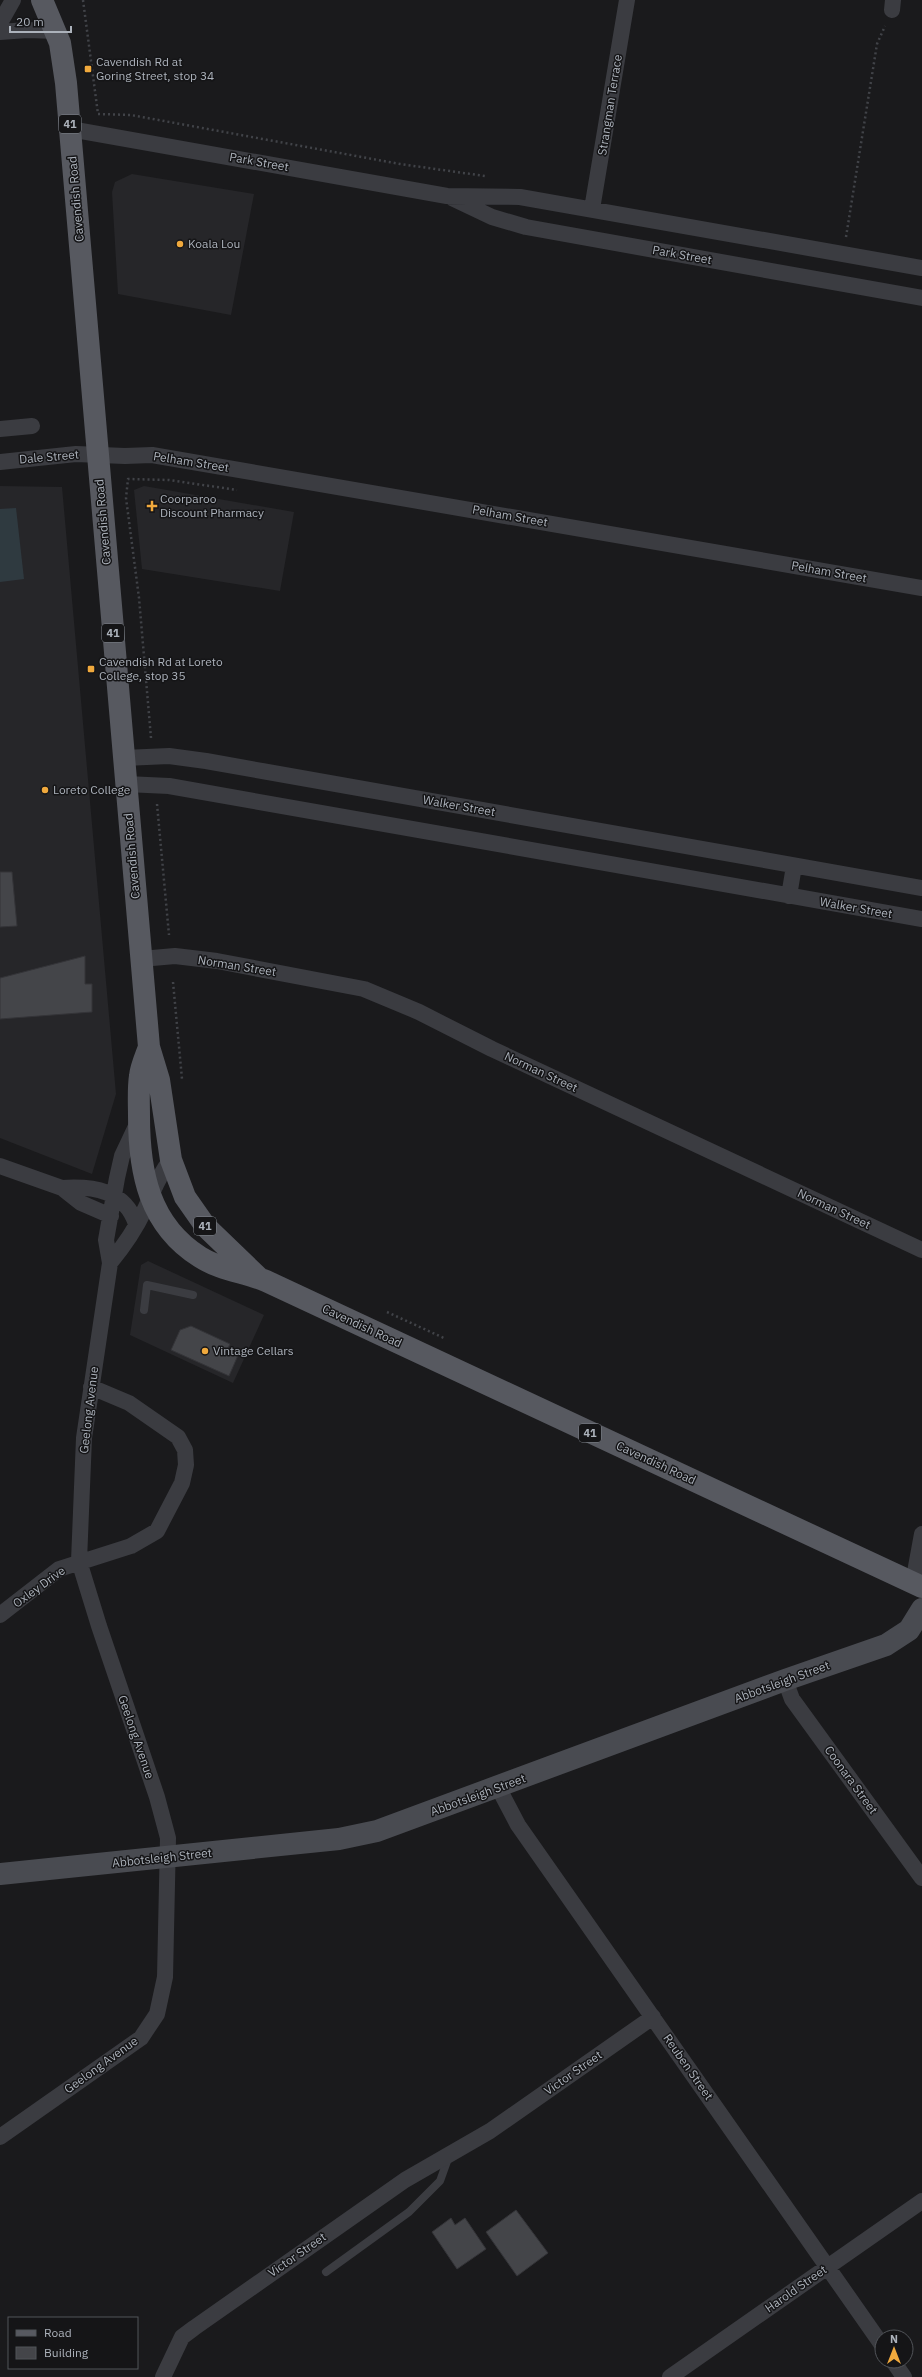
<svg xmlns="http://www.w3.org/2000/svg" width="922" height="2377" viewBox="0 0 922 2377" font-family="'IBM Plex Sans',sans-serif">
	<rect width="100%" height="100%" fill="#1a1a1c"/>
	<path fill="#262629" d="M132,174l122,20 -23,121 -113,-21 -6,-102 3,-10z
		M0,486l62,1 54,607 -24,80 -92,-36z
		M144,486l150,26 -14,79 -138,-22 -8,-79z
		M148,1261l116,54 -31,68 -103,-48 11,-70z"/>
	<path fill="#2f3a40" d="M16,508l8,71 -24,3v-73z"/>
	<path fill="#444549" stroke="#343438" d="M0,872h12l5,54 -17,1z
		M85,956v28h7v28l-92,7v-41z
		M191,1326l39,18 -2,4 11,5 -10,23 -58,-26 9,-20z
		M516,2210l32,43 -31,23 -31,-44z
		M451,2218l4,7 10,-7 21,31 -29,20 -25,-37z"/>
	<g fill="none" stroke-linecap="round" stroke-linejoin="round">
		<path stroke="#414348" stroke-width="2.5" stroke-dasharray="2 3" stroke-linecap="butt" d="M83,0l15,114 33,1 269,49 85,12
			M846,237l31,-193 8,-18
			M151,738l-12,-140 -13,-100 2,-19 41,1 68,10
			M157,804l12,131
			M173,982l9,97
			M387,1312l59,27"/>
		<path stroke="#3b3c41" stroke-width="8" d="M144,1310l3,-25 46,10
			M326,2272l83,-60 31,-31 9,-25"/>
		<path stroke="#3b3c41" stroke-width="16" d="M892,10l1,-10
			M0,23l13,-23
			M0,32l27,-2 30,1
			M70,129l377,67 73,1 402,71
			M452,198l40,19 34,10 396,71
			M592,209l35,-209
			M0,429l32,-3
			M0,462l76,-8 49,2 27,-1 770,133
			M124,758l45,-2 37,5 716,127
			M126,784l43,2 753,133
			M789,896l5,-30
			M141,959l34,-3 42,5 147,28 55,23 73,37 430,201
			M0,1166l62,22 19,15 30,13
			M62,1188c31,-2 63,2 74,36
			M110,1263c13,-16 25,-33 34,-52 9,-18 14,-36 27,-51
			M913,1583l9,-49
			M0,1615l59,-46 72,-23 26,-15 25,-48 4,-18 -1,-15 -7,-13 -49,-34 -38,-16
			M785,1680l7,19 130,179
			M498,1787l20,38 364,520
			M0,2137l141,-99 16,-24 8,-37 3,-139 -11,-41 -58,-171 -20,-65 5,-123 26,-175 -4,-23 11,-62 5,-22 17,-36
			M893,2361l11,16
			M163,2377l19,-40 12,-9 211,-148 85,-49 163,-114
			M670,2377l252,-176"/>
		<path stroke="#494b51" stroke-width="22" d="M0,1874l339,-35 38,-8 408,-151 101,-35 23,-15 13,-21"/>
		<path stroke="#575960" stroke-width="22" d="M42,0l18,43 6,40 83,964 10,33 12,80 14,37 21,30 53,51
			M149,1047c-3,9 -8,19 -9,29 -2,13 -1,27 -1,40 0,56 10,109 61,141 20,13 44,15 66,24l656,306"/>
	</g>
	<g fill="#f0a93d" stroke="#151517" stroke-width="1.5">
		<rect x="84" y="65" width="8" height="8" rx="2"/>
		<circle cx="180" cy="244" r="4"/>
		<path d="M150 500h4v4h4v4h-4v4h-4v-4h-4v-4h4z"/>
		<rect x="87" y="665" width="8" height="8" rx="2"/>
		<circle cx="45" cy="790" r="4"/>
		<circle cx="205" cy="1351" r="4"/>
	</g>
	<g text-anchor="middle" stroke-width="3" stroke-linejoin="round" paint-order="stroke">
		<g fill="#151517" stroke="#7f838a" stroke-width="1">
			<rect x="59" y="115" width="22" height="18" rx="3"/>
			<rect x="102" y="624" width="22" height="18" rx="3"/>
			<rect x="194" y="1217" width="22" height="18" rx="3"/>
			<rect x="579" y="1424" width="22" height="18" rx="3"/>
		</g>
		<g font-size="11" font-weight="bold" fill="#acb2bb">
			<text x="70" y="128">41</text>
			<text x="113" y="637">41</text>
			<text x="205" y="1230">41</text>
			<text x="590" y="1437">41</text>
		</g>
		<g font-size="12" fill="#acb2bb" stroke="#151517" text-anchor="start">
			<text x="96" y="66">Cavendish Rd at<tspan x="96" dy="14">Goring Street, stop 34</tspan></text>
			<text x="188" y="248">Koala Lou</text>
			<text x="160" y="503">Coorparoo<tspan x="160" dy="14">Discount Pharmacy</tspan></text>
			<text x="99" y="666">Cavendish Rd at Loreto<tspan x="99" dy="14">College, stop 35</tspan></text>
			<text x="53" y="794">Loreto College</text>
			<text x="213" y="1355">Vintage Cellars</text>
		</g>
		<g font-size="12" fill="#acb2bb" stroke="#151517">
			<text transform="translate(610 105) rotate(-81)" y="4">Strangman Terrace</text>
			<text transform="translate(259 162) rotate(10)" y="4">Park Street</text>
			<text transform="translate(76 199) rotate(-95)" y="4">Cavendish Road</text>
			<text transform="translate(682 255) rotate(10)" y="4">Park Street</text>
			<text transform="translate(49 457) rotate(-5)" y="4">Dale Street</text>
			<text transform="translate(191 462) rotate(9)" y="4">Pelham Street</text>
			<text transform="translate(510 516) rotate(10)" y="4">Pelham Street</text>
			<text transform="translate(103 522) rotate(-95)" y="4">Cavendish Road</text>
			<text transform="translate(829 572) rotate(10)" y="4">Pelham Street</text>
			<text transform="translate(459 806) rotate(10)" y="4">Walker Street</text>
			<text transform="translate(132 856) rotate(-95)" y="4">Cavendish Road</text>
			<text transform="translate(856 908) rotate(10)" y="4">Walker Street</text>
			<text transform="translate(237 966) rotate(9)" y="4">Norman Street</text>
			<text transform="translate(541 1072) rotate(25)" y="4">Norman Street</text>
			<text transform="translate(834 1209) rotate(25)" y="4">Norman Street</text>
			<text transform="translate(362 1326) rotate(25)" y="4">Cavendish Road</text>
			<text transform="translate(89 1410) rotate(-83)" y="4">Geelong Avenue</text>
			<text transform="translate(656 1463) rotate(25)" y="4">Cavendish Road</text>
			<text transform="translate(39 1587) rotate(-36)" y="4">Oxley Drive</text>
			<text transform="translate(782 1682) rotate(-20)" y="4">Abbotsleigh Street</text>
			<text transform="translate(136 1737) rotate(71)" y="4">Geelong Avenue</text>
			<text transform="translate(851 1780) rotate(54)" y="4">Coonara Street</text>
			<text transform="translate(478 1795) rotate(-20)" y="4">Abbotsleigh Street</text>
			<text transform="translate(162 1858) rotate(-6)" y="4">Abbotsleigh Street</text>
			<text transform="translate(101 2065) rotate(-36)" y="4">Geelong Avenue</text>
			<text transform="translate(688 2067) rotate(55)" y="4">Reuben Street</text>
			<text transform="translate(573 2073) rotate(-35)" y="4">Victor Street</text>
			<text transform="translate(297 2255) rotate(-35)" y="4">Victor Street</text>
			<text transform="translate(796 2289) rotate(-35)" y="4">Harold Street</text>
		</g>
	</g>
	<rect x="8" y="2317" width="130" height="52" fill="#151517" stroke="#515459"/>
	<rect x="16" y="2330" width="20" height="6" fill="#575960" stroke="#515459"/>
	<text x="44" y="2337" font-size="12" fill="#acb2bb">Road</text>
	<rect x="16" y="2347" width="20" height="12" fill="#444549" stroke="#515459"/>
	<text x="44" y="2357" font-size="12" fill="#acb2bb">Building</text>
	<g transform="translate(894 2349)"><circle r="19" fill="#151517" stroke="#515459"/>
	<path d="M0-3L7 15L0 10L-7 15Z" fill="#f0a93d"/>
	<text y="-6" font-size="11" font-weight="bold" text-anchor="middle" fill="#acb2bb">N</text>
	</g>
	<path d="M10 26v6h61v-6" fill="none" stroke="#acb2bb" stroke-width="2"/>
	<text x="16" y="26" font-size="12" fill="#acb2bb" stroke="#151517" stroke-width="3" paint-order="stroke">20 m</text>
</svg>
